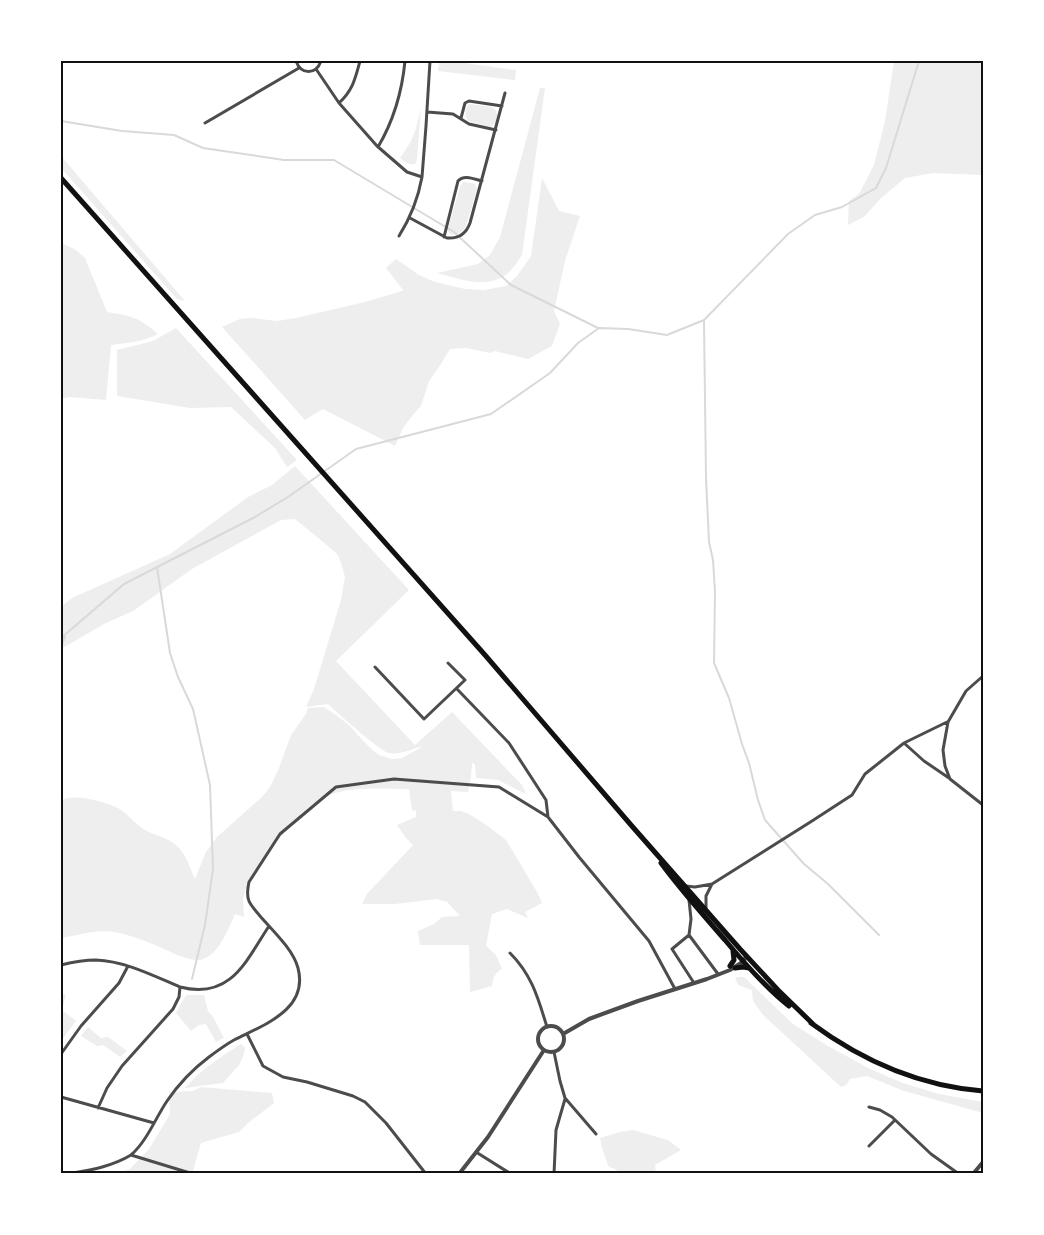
<svg xmlns="http://www.w3.org/2000/svg" width="1044" height="1235" viewBox="0 0 1044 1235" font-family="Arial,sans-serif">
	<rect width="100%" height="100%" fill="#fff"/>
	<path fill="#eee" d="M439,61h11l66,9 -1,10 -77,-9z
		M894,61h89v114l-50,-2 -28,5 -24,20 -17,19 -16,8 1,-24 10,-7 15,-29 11,-44z
		M540,88h5l-23,167c-4,6 -9,14 -15,19 -22,16 -46,5 -70,-1l41,-9 12,-9 10,-18z
		M469,104l22,3 4,2c4,6 2,16 -5,18l-22,-6c-4,-5 -3,-12 1,-17z
		M421,108l-4,52 -2,4c-7,1 -10,-2 -15,-6 14,-19 16,-28 21,-50z
		M61,156l124,145 -8,-2 -116,-131z
		M542,178l17,33 21,5 -15,45 -11,50 6,13 -8,22 -24,13 -33,-8 -5,2 -24,-5 -16,1 -9,15 -12,17 -8,25 -9,10 -9,12 -8,18 -72,-37 -18,11 -83,-93 18,-8 12,-1 25,3 19,-3 69,-16 37,-11 1,-1 -17,-22 10,-9 23,16 16,7 30,7 19,1 22,-4 11,-10 14,-20z
		M463,182h2l10,2 2,5 -11,37c-3,6 -8,10 -16,8l-2,-3 1,-6 11,-38z
		M61,244h3l12,6 9,8 22,54c25,4 31,5 51,22 -15,8 -31,9 -47,11l-5,55 -37,-3 -8,2z
		M176,328l121,132 -10,7 -12,-19 -44,-41 -41,1 -73,-12v-46l36,-9z
		M295,466l114,124 -73,71 79,84 37,-33 70,73 4,9 -28,-14 -22,-2 -1,-14 -3,-1 -1,14 -3,15 -17,-1 2,20h8l8,3 16,10 21,16 31,52 5,11 -17,9 3,6 -21,-9 -15,5 -6,32 10,9 6,14c-7,3 -9,10 -10,17l-22,6 -1,-47h-49l-2,-14 16,-7 8,-7 18,-1 -13,-14 -10,-3 -42,5h-33l5,-10 46,-49 -7,-7 -9,-13 19,-8v-6l-4,-1 -3,-21c-26,0 -56,-3 -80,6 -36,14 -64,64 -84,95l-2,9 1,18 -9,-3c-5,12 -14,34 -26,42 -3,2 -7,4 -10,4 -13,0 -26,-7 -37,-12 -14,-6 -29,-12 -43,-15 -18,-5 -40,2 -58,5l1,-138c13,-7 43,2 56,8 10,6 17,16 27,22 10,6 22,7 31,15 10,9 14,23 19,34l11,-27 11,-15 45,-40 8,-10 9,-19 12,-33 15,-21 2,-6 16,-1 12,8 13,10 19,21 11,9 13,4 10,-1 20,-11h-3c-9,3 -20,8 -30,6 -10,-2 -51,-40 -61,-49l-22,3 8,-18 27,-89 4,-23 -3,-11 -4,-11 -10,-9 -33,-27 -14,1 -89,49 -59,42 -29,13 -43,25v-42l11,-9 98,-44 78,-57 24,-12z
		M740,977h4l49,47 35,22 42,23 33,14 36,11 44,8v11l-79,-22 -37,-15 -17,3 -4,6 -5,2 -78,-72 -10,-14 -1,-11 -14,-5 -3,-7z
		M66,994l-4,16 14,11 -15,20v-46z
		M187,995h17l4,16 5,6 11,21 -8,4 -10,-18 -7,1 -8,6 -15,-18 8,-15z
		M88,1027l13,11 7,-1 19,14 -7,6 -17,-12 -6,1 -16,-10z
		M241,1044l4,4 -2,9 -4,8 -16,18 -38,5c16,-18 35,-31 56,-44z
		M201,1087l71,6 2,10 -26,20 -9,9 -38,11 -9,31h-79l17,-5 19,-20 21,-35 -1,-22 24,-1z
		M633,1130l35,10 13,10 -26,15 1,9h-34l-7,-5 -6,-2 -1,-2 -6,-17 -2,-10 20,-6z"/>
	<g fill="none" stroke-linecap="round" stroke-linejoin="round">
		<path stroke="#d9d9d9" stroke-width="2" d="M61,121l61,10 52,4 29,13 81,12h50l120,72 57,53 87,43
			M704,321l2,157 3,64 4,18 2,32 -1,71 15,35 13,46 7,19 9,37 7,20 39,44 24,20 51,51
			M157,567l13,86 8,24 15,32 17,76 3,84 -8,56 -13,54
			M61,638l63,-54 131,-67 33,-20 68,-48 135,-35 59,-41 28,-30 21,-15 29,1 39,6 37,-15 84,-86 27,-19 27,-8 34,-19 10,-20 33,-107
			M61,646l4,-9"/>
		<path stroke="#4c4c4c" stroke-width="3" d="M296,61c5,14 20,14 25,0
			M316,69l23,34 38,43 30,26 15,5 4,-51 4,-65
			M339,103c14,-13 16,-24 21,-42
			M427,112l26,2 16,10 27,6
			M461,118l4,-15 4,-2 33,5
			M205,123l94,-55
			M378,147c16,-27 24,-55 27,-86
			M410,218l37,20c12,1 19,-4 23,-15l35,-130
			M399,236c12,-19 19,-37 23,-59
			M444,237l14,-56c6,-7 16,-2 24,0
			M375,667l49,52 41,-39 -17,-17
			M983,676l-17,15 -18,31 -5,28 2,16 5,13 33,26
			M457,689l52,54 37,57 2,17
			M947,722l-43,21 20,18 25,17
			M686,886l9,1 17,-3
			M689,900l2,19 -2,16 29,39
			M706,910v-14l6,-12 100,-63 40,-26 13,-21 39,-31
			M689,935l-17,14 22,34
			M510,953c22,22 28,45 37,74
			M61,965c12,-3 23,-5 35,-5 29,1 58,16 84,27 51,13 66,-26 89,-61
			M247,1034l16,32 20,11 24,5 46,14 12,6 21,21 40,51
			M554,1052l6,29 5,17 31,36
			M61,1054l20,-28 38,-43 9,-17
			M61,1097l93,26
			M869,1107l11,3 12,7 39,37 28,20
			M98,1108l9,-20 15,-22 51,-57 6,-12 1,-10
			M869,1146l26,-26
			M476,1152l35,22
			M131,1155c16,-14 24,-36 36,-54 11,-16 26,-32 42,-44 8,-6 16,-12 25,-17 29,-15 75,-30 64,-72 -5,-19 -26,-38 -38,-52 -4,-5 -9,-10 -11,-15 -3,-7 -1,-13 0,-19l31,-48 56,-47 58,-8 105,8 49,30 31,40 70,84 26,48
			M67,1174c23,-4 44,-7 64,-19l59,18
			M554,1174l2,-44 9,-31
			M920,1174v-1"/>
		<path stroke="#4c4c4c" stroke-width="4" d="M538 1039a13 13 0 1 1 26 0a13 13 0 1 1-26 0Z
			M563,1034l26,-15 49,-18 69,-22 23,-9 14,-9 2,-5
			M459,1174l29,-37 56,-87
			M973,1174l10,-12"/>
		<path stroke="#111" stroke-width="5" d="M61,178l424,477 146,170 109,124 38,41 36,35
			M661,863c20,27 42,52 64,77 19,23 40,47 64,66
			M730,966l4,-6 -1,-9
			M735,968l8,-1 6,1
			M811,1023c50,37 109,63 172,68"/>
	</g>
	<rect width="1044" height="1235" fill="none" stroke="#ffffff" stroke-width="125"/>
	<rect x="62" y="62" width="920" height="1110" fill="none" stroke="#111" stroke-width="2"/>
</svg>
